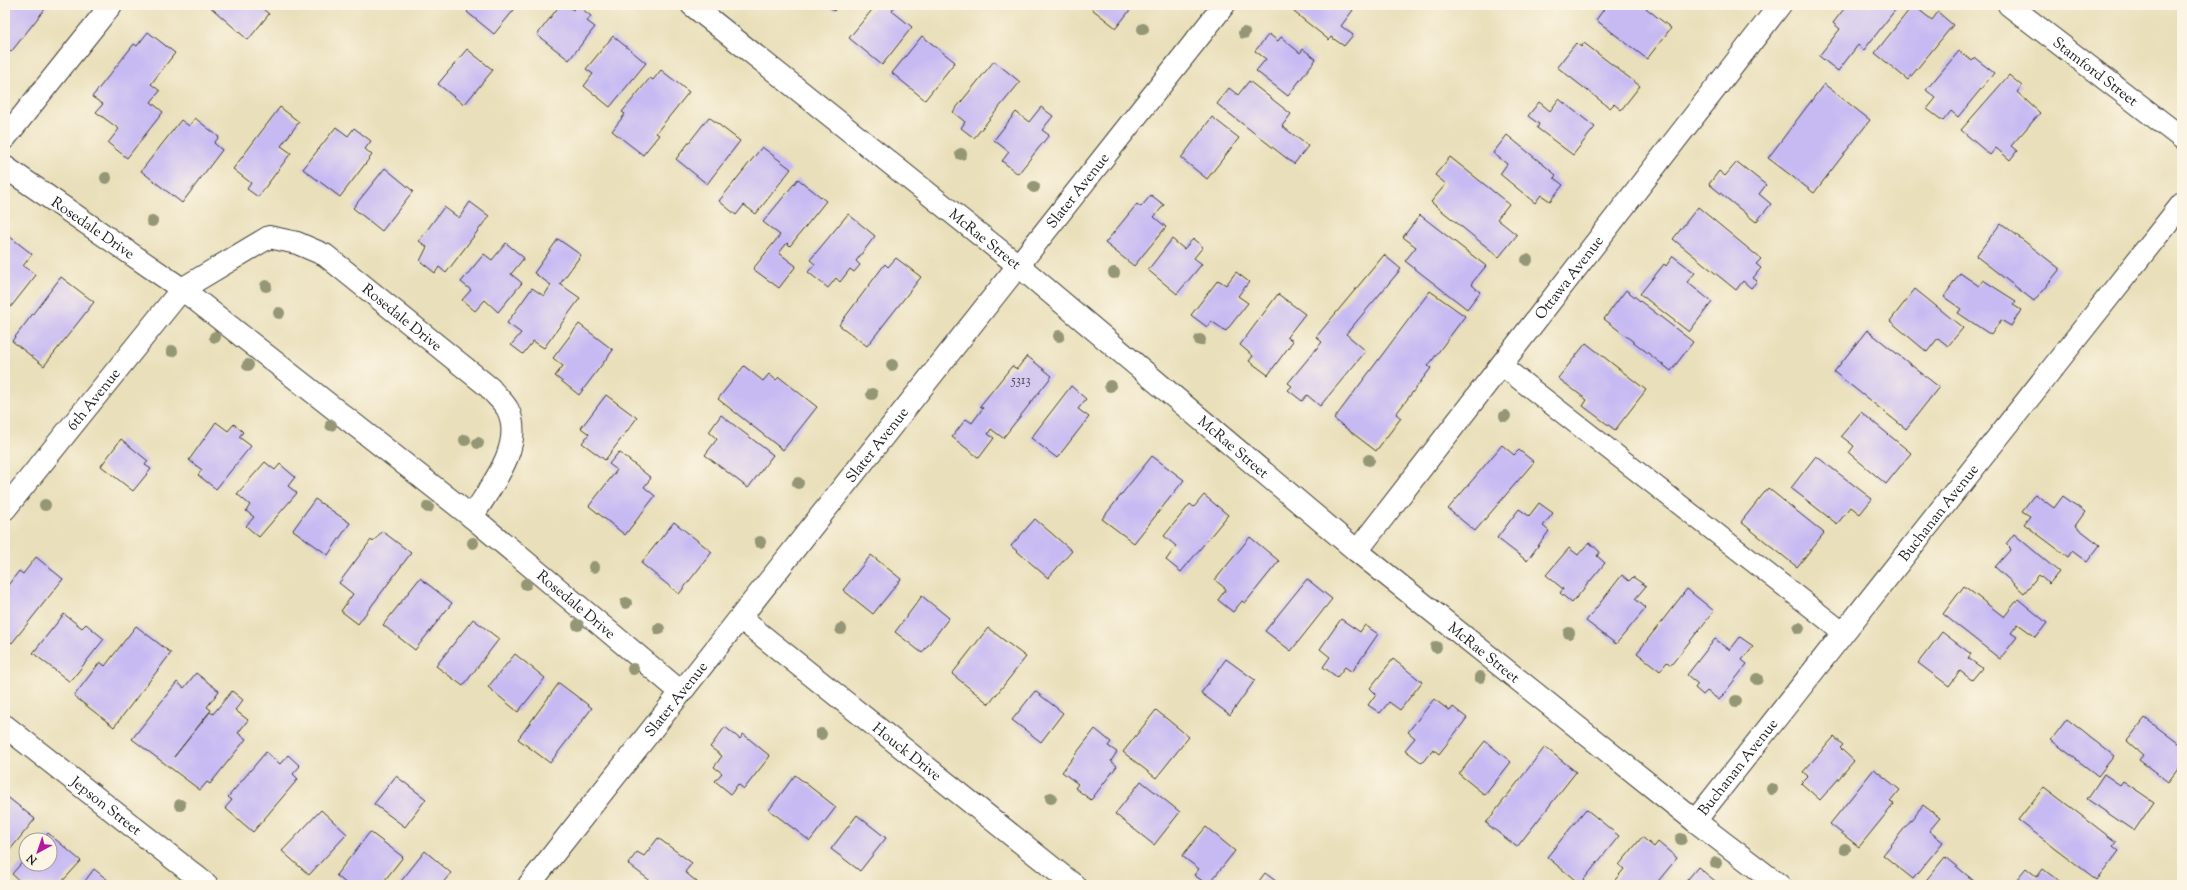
<svg xmlns="http://www.w3.org/2000/svg" width="2187" height="890" viewBox="0 0 2187 890" font-family="'Sorts Mill Goudy',serif">
	<rect width="100%" height="100%" fill="#fcf5e5"/>
	<filter id="ink" filterUnits="userSpaceOnUse"><feTurbulence type="fractalNoise" baseFrequency=".025" numOctaves="2"/><feDisplacementMap in="SourceGraphic" scale="8" xChannelSelector="R" yChannelSelector="G"/><feConvolveMatrix kernelMatrix="1 2 1 2 8 2 1 2 1" color-interpolation-filters="sRGB"/></filter>
	<filter id="wash" filterUnits="userSpaceOnUse"><feTurbulence type="fractalNoise" baseFrequency=".012" numOctaves="4" result="noise"/><feDisplacementMap in="SourceGraphic" scale="16" xChannelSelector="R" yChannelSelector="G"/><feGaussianBlur stdDeviation="0.9" result="paint"/><feColorMatrix in="noise" values="0 0 0 0 0 0 0 0 0 0 0 0 0 0 0 0 0 1.4 0 .05"/><feComposite in="paint" operator="in"/></filter>
	<g filter="url(#wash)">
		<rect width="100%" height="100%" fill="#e9dfba"/>
		<g id="blocks">
			<path fill="#c7baf3" d="M5,5h43l-37,47 -6,-5z
				M208,5h50l11,9 -21,26z
				M473,5h45l-24,29 -27,-22z
				M560,5h7l6,5 4,-5 14,11 -4,5 8,6 -26,33 -32,-25z
				M827,5h12l-5,6z
				M876,5h20l-4,6 20,16 -30,38 -33,-27z
				M1087,5h47l-18,23z
				M1300,5h5l3,3 3,-3h36l6,5 -12,16 12,9 -9,11 -13,-9 -2,3 -35,-28z
				M1607,5h35l29,23 -24,31 -51,-39z
				M1847,5h52l-35,45 -6,-5 -20,26 -19,-15 21,-27 -7,-6z
				M1913,5l19,15 6,-8 15,13 -45,55 -33,-27z
				M148,32l27,21 -24,31 9,7 -9,11 12,10 -36,46 -19,-15 11,-14 -23,-17 7,-8 -11,-7 42,-53 3,2z
				M1269,34l9,7 3,-4 19,16 3,-4 13,10 -28,37 -32,-25 10,-12 -11,-8z
				M613,36l33,27 -36,44 -26,-21 9,-12 -7,-5z
				M922,36l33,26 -30,38 -33,-27z
				M1576,43l5,4 3,-4 56,43 -19,24 -7,-6 -4,4 -53,-41z
				M467,49l26,21 -29,35 -26,-21z
				M1959,51l13,10 3,-3 19,15 -36,44 -7,-6 -8,10 -16,-12 9,-11 -10,-8z
				M994,61l26,21 -46,56 -13,-10 4,-6 -12,-10z
				M661,70l28,22 -33,41 3,2 -16,20 -31,-24 13,-17 -3,-2 28,-34 3,2z
				M2009,75l13,11 -5,6 23,21 -29,33 6,5 -7,9 -14,-12 -6,7 -29,-25z
				M1249,81l42,33 -9,12 26,20 -14,18 -77,-60 12,-16 9,7z
				M1824,84l46,36 -56,73 -46,-35z
				M1559,99l36,28 -22,28 -36,-27 2,-4 -11,-8 11,-14 11,9z
				M280,107l19,15 -18,24 10,7 -33,44 -11,-8 4,-6 -18,-14z
				M1041,107l12,9 -11,14 7,5 -31,39 -16,-13 7,-9 -15,-12 22,-28 13,10z
				M709,117l31,24 -33,43 -31,-25z
				M1212,117l27,21 -32,41 -26,-21z
				M195,118l24,19 -5,6 8,7 -40,53 -41,-32 40,-51 8,6z
				M336,127l12,9 6,-8 17,13 -6,8 7,6 -32,42 -37,-28z
				M1507,135l49,40 -2,3 9,7 -13,16 -9,-6 -6,8 -35,-29 7,-10 -14,-11z
				M762,147l29,22 -35,45 -12,-9 -8,10 -17,-14z
				M1450,157l59,47 -12,15 20,16 -18,22 -68,-55 15,-18 -11,-9z
				M1737,162l29,23 -7,9 12,10 -15,18 -47,-38 10,-13 6,5z
				M385,168l28,23 -31,40 -29,-23z
				M798,179l28,22 -36,45 -3,-3 -8,10 17,13 -17,22 -26,-19 27,-34 -17,-13z
				M1151,195l13,10 -10,12 12,10 -32,39 -29,-23 32,-39 4,3z
				M470,202l19,14 -43,57 -7,-6 -4,6 -15,-12 7,-14 -8,-6 25,-34 15,11z
				M1698,207l63,52 -5,5 5,4 -8,10 4,3 -6,7 -8,-7 -7,9 -63,-51z
				M848,214l27,22 -19,25 4,4 -6,7 -4,-3 -10,13 -4,-4 -8,10 -20,-16 7,-8 -5,-4z
				M1420,215l66,51 -15,18 9,8 -13,17 -62,-48 11,-14 -13,-10z
				M2001,223l59,46 -26,32 -58,-45z
				M5,233l27,21 -9,12 13,9 -26,33 -5,-4z
				M558,239l23,16 -21,29 20,14 -36,50 -11,-7 -10,13 -12,-9 10,-12 -14,-10 25,-35 12,8 7,-11 -17,-12z
				M1172,239l12,10 9,-10 10,8 -9,11 8,6 -25,30 -29,-24z
				M506,243l18,15 -13,16 11,9 -24,29 -13,-12 -10,11 -13,-11 9,-10 -10,-8 23,-28 8,6z
				M1384,255l17,14 -55,65 20,17 -46,55 -13,-11 -5,6 -14,-11 4,-4 -4,-3 34,-41 -6,-5z
				M1673,256l22,17 -8,9 25,20 -23,30 -49,-38 24,-30 2,2z
				M896,258l25,19 -54,69 -28,-21 46,-61 3,3z
				M1236,272l13,10 -11,14 10,7 -22,28 -15,-10 -4,6 -16,-12 27,-35 8,5z
				M1960,273l19,13 4,-6 33,21 -3,4 8,5 -10,16 -10,-6 -10,15 -33,-22 3,-4 -17,-12z
				M61,277l33,25 -50,64 -32,-25z
				M1915,289l48,39 -15,18 -10,-8 -11,14 -37,-31z
				M1626,290l67,52 -22,29 -67,-52z
				M1430,291l35,25 -37,50 3,2 -35,46 5,4 -25,33 -42,-32z
				M1278,294l27,20 -18,23 6,4 -25,34 -19,-14 4,-5 -13,-11z
				M579,324l34,26 -34,45 -24,-19 8,-10 -10,-8z
				M1867,330l72,57 -33,42 -72,-57z
				M1586,343l60,47 -31,40 -32,-24 4,-6 -29,-22z
				M1027,356l25,20 -49,62 -12,-9 -3,5 6,4 -15,20 -27,-21 14,-18 6,4 11,-15 -3,-2 32,-40 5,3z
				M744,366l19,15 6,-7 7,6 3,-3 38,30 -34,43 -65,-51z
				M1071,386l15,13 -8,10 11,8 -32,41 -26,-20z
				M606,395l31,23 -32,42 -23,-17 7,-9 -8,-6z
				M1861,412l50,41 -25,31 -37,-31 5,-7 -13,-10z
				M721,415l52,40 -25,33 -43,-33 12,-16 -8,-7z
				M216,422l12,9 6,-7 9,8 -4,5 12,9 -35,43 -18,-14 4,-5 -13,-10z
				M121,439l27,22 -3,4 6,4 -18,22 -32,-25z
				M1502,445l12,10 5,-5 15,12 -59,69 -27,-22z
				M619,452l32,26 -7,9 11,9 -30,39 -36,-29 28,-36 -8,-6z
				M1152,456l32,24 -50,63 -32,-24z
				M1816,456l56,43 -12,15 -9,-7 -14,17 -46,-36z
				M265,462l10,8 5,-6 15,13 -7,9 9,7 -38,44 -13,-11 8,-9 -8,-6 4,-6 -13,-11z
				M1768,488l56,45 -27,34 -56,-45z
				M2035,494l19,14 9,-12 22,16 -10,14 25,19 -13,17 -15,-11 -4,6 -44,-33 6,-8 -8,-5z
				M1204,495l24,20 -47,57 -15,-12 10,-14 -12,-10 26,-32 4,3z
				M315,499l35,24 -22,32 -35,-25z
				M1539,503l14,10 -10,13 6,5 -22,30 -30,-23 22,-29 10,7z
				M1035,519l37,32 -24,27 -37,-32z
				M674,522l38,30 -33,42 -38,-31z
				M382,531l29,22 -53,71 -17,-13 12,-17 -14,-11 32,-43 2,2z
				M2014,534l45,38 -10,12 -10,-9 -15,18 -29,-26 16,-18 -5,-5z
				M1250,537l29,24 -34,42 -3,-2 -9,11 -15,-12 8,-11 -11,-9z
				M1589,542l11,10 -3,4 8,7 -33,40 -12,-10 3,-4 -17,-14 23,-27 9,7z
				M871,555l30,24 -28,35 -30,-24z
				M36,557l27,22 -51,64 -7,-5v-49l14,-18 4,3z
				M1622,575l7,6 4,-4 13,9 -11,13 11,9 -30,36 -30,-23z
				M420,578l32,25 -37,47 -32,-25z
				M1307,579l25,20 -41,52 -26,-20z
				M1964,586l40,31 14,-18 29,24 -11,14 -18,-13 -7,9 6,4 -17,22 -57,-45z
				M1687,589l27,22 -43,54 -4,-3 -7,9 -23,-18z
				M922,596l27,22 -27,35 -27,-21z
				M64,614l18,14 4,-4 18,15 -34,43 -37,-29z
				M473,619l26,20 -36,47 -27,-20z
				M1341,619l19,13 5,-7 13,9 -26,38 -7,-5 -8,10 -14,-10 7,-10 -10,-8z
				M136,626l35,27 -57,74 -40,-31 26,-34 5,4z
				M988,628l38,29 -37,47 -37,-30z
				M1942,632l29,22 -3,4 14,10 -10,12 -12,-9 -11,15 -31,-23z
				M1740,637l13,9 -11,14 5,4 -28,36 -12,-9 -4,4 -8,-7 3,-4 -11,-9 28,-36 15,11z
				M515,654l30,24 -27,34 -30,-25z
				M1226,659l29,21 -25,35 -29,-22z
				M1393,659l29,23 -22,28 -11,-8 -9,11 -12,-8 8,-11 -6,-6z
				M196,673l23,18 -12,16 4,3 -37,47 36,-45 3,2 19,-23 11,9 -8,10 13,10 -10,13 8,6 -36,45 -3,-2 -7,8 -68,-51 45,-57 7,6z
				M559,683l33,25 -42,55 -32,-24z
				M1035,691l28,22 -22,29 -29,-22z
				M2182,694v8l-4,-3z
				M1434,699l16,12 3,-4 14,11 -28,36 -6,-5 -11,14 -17,-13 10,-12 -7,-6z
				M1156,710l33,27 -33,41 -33,-26z
				M2145,718l37,28v18l-14,18 -29,-22 4,-5 -16,-14z
				M2067,719l47,37 -16,20 -47,-36z
				M725,727l15,12 3,-5 27,22 -26,33 -6,-5 -7,10 -16,-13 7,-8 -8,-6 8,-11 -12,-9z
				M1095,729l16,13 -3,4 9,6 -6,9 6,5 -26,34 -16,-12 3,-4 -16,-12z
				M1834,737l9,8 -3,3 14,13 -34,39 -19,-17 7,-7 -5,-4z
				M1485,741l26,21 -26,33 -26,-21z
				M1545,747l31,25 -59,75 -31,-24z
				M266,752l14,12 8,-9 12,11 -7,8 5,5 -45,53 -28,-24 7,-8 -4,-3z
				M1874,769l26,21 -10,12 4,2 -35,43 -29,-23z
				M2104,774l16,11 3,-4 31,21 -20,29 -47,-32z
				M795,775l41,32 -26,34 -41,-31z
				M396,776l30,23 -21,28 -31,-23z
				M1141,781l39,31 -26,33 -39,-31z
				M2044,787l72,55 -3,4 6,5 -22,29 -79,-60z
				M5,795l30,24 -30,37z
				M1923,805l17,13 -11,13 14,11 -30,37 -30,-24z
				M1586,809l33,27 -39,48 -33,-27z
				M321,810l26,24 -38,41 -27,-24z
				M857,815l29,23 -26,33 -29,-22z
				M1206,827l29,24 -27,34 -14,-10 5,-6 -17,-13z
				M370,832l33,25 -22,28h-33l-12,-10z
				M48,833l33,28 -22,24h-35l-12,-11 14,-16v6h24v-24h-8z
				M1642,837l12,10 4,-5 19,16 -22,27h-44l13,-16 -5,-4z
				M658,838l34,25 -7,9 12,10 -2,3h-39l-28,-21 9,-12 7,4z
				M425,851l26,22 -10,12h-43z
				M1945,857l29,24 -3,4 -48,-1z
				M1698,867l22,18h-37z
				M2026,868l11,9 6,-8 21,16h-41l-7,-5z
				M94,869l20,16h-32z
				M1265,873l16,12h-25z
				M938,881l6,4h-9z"/>
		</g>
	</g>
	<g filter="url(#ink)">
		<use href="#blocks" fill-opacity="0" stroke="#3b3934" stroke-width="1"/>
		<g fill="none" stroke-linecap="round" stroke-linejoin="round">
			<g stroke="#3b3934" stroke-width="22">
				<path id="service" d="M1501,365l343,268"/>
			</g>
			<g stroke="#3b3934" stroke-width="24">
				<g id="minor">
					<path id="s1" d="M2009,5l173,133"/>
					<path d="M5,138l106,-133"/>
					<path id="s2" d="M5,167l177,122 290,228 209,175"/>
					<path id="s3" d="M5,509l177,-220 87,-52 28,6 28,12 165,133c5,7 14,14 18,22 17,36 -18,77 -36,107"/>
					<path id="s4" d="M1357,551l423,-546"/>
					<path id="s5" d="M740,618l334,267"/>
					<path id="s6" d="M5,726l202,159"/>
					<path id="s7" d="M1695,821l487,-617"/>
					<path id="s8" d="M529,885l695,-880"/>
				</g>
			</g>
			<g stroke="#3b3934" stroke-width="24">
				<g id="tertiary">
					<path id="s9" d="M692,5l327,261 338,285 338,270 84,64"/>
				</g>
			</g>
			<use href="#service" stroke="#fff" stroke-width="20"/>
			<use href="#minor" stroke="#fff" stroke-width="22"/>
			<use href="#tertiary" stroke="#fff" stroke-width="22"/>
		</g>
		<g fill="#949674">
			<circle cx="1143" cy="29" r="6"/>
			<circle cx="1244" cy="33" r="6"/>
			<circle cx="961" cy="154" r="6"/>
			<circle cx="106" cy="178" r="6"/>
			<circle cx="1034" cy="187" r="6"/>
			<circle cx="152" cy="221" r="6"/>
			<circle cx="1527" cy="260" r="6"/>
			<circle cx="1114" cy="273" r="6"/>
			<circle cx="266" cy="286" r="6"/>
			<circle cx="279" cy="313" r="6"/>
			<circle cx="1059" cy="336" r="6"/>
			<circle cx="215" cy="337" r="6"/>
			<circle cx="1200" cy="340" r="6"/>
			<circle cx="172" cy="351" r="6"/>
			<circle cx="248" cy="365" r="6"/>
			<circle cx="892" cy="365" r="6"/>
			<circle cx="1110" cy="386" r="6"/>
			<circle cx="872" cy="394" r="6"/>
			<circle cx="1505" cy="416" r="6"/>
			<circle cx="331" cy="425" r="6"/>
			<circle cx="465" cy="440" r="6"/>
			<circle cx="478" cy="443" r="6"/>
			<circle cx="1369" cy="460" r="6"/>
			<circle cx="798" cy="483" r="6"/>
			<circle cx="45" cy="505" r="6"/>
			<circle cx="428" cy="507" r="6"/>
			<circle cx="760" cy="542" r="6"/>
			<circle cx="473" cy="543" r="6"/>
			<circle cx="594" cy="567" r="6"/>
			<circle cx="526" cy="584" r="6"/>
			<circle cx="626" cy="603" r="6"/>
			<circle cx="578" cy="625" r="6"/>
			<circle cx="1799" cy="628" r="6"/>
			<circle cx="659" cy="629" r="6"/>
			<circle cx="841" cy="629" r="6"/>
			<circle cx="1569" cy="633" r="6"/>
			<circle cx="1436" cy="647" r="6"/>
			<circle cx="633" cy="669" r="6"/>
			<circle cx="1480" cy="677" r="6"/>
			<circle cx="1757" cy="679" r="6"/>
			<circle cx="1736" cy="701" r="6"/>
			<circle cx="821" cy="734" r="6"/>
			<circle cx="1772" cy="789" r="6"/>
			<circle cx="1051" cy="798" r="6"/>
			<circle cx="180" cy="805" r="6"/>
			<circle cx="1681" cy="839" r="6"/>
			<circle cx="1845" cy="849" r="6"/>
			<circle cx="1716" cy="863" r="6"/>
		</g>
	</g>
	<g text-anchor="middle" stroke-width="4" stroke-linejoin="round" paint-order="stroke">
		<g font-size="13" fill="#474452">
			<text x="1021" y="384">5313</text>
		</g>
		<g font-size="15" fill="#1c1c1c" stroke="#fcf5e5">
			<text dy="5" stroke="none"><textPath href="#s1" startOffset="109">Stamford Street</textPath></text>
			<text dy="5" stroke="none"><textPath href="#s8" startOffset="885">Slater Avenue</textPath></text>
			<text dy="5" stroke="none"><textPath href="#s2" startOffset="107">Rosedale Drive</textPath></text>
			<text dy="5" stroke="none"><textPath href="#s9" startOffset="375">McRae Street</textPath></text>
			<text dy="5" stroke="none"><textPath href="#s4" startOffset="346">Ottawa Avenue</textPath></text>
			<text dy="5" stroke="none"><textPath href="#s3" startOffset="542">Rosedale Drive</textPath></text>
			<text dy="5" stroke="none"><textPath href="#s3" startOffset="141">6th Avenue</textPath></text>
			<text dy="5" stroke="none"><textPath href="#s8" startOffset="561">Slater Avenue</textPath></text>
			<text dy="5" stroke="none"><textPath href="#s9" startOffset="699">McRae Street</textPath></text>
			<text dy="5" stroke="none"><textPath href="#s7" startOffset="393">Buchanan Avenue</textPath></text>
			<text dy="5" stroke="none"><textPath href="#s2" startOffset="720">Rosedale Drive</textPath></text>
			<text dy="5" stroke="none"><textPath href="#s9" startOffset="1023">McRae Street</textPath></text>
			<text dy="5" stroke="none"><textPath href="#s8" startOffset="237">Slater Avenue</textPath></text>
			<text dy="5" stroke="none"><textPath href="#s5" startOffset="214">Houck Drive</textPath></text>
			<text dy="5" stroke="none"><textPath href="#s7" startOffset="69">Buchanan Avenue</textPath></text>
			<text dy="5" stroke="none"><textPath href="#s6" startOffset="129">Jepson Street</textPath></text>
		</g>
	</g>
	<rect width="2187" height="890" fill="none" stroke="#fcf5e5" stroke-width="20"/>
	<g transform="translate(38 852) rotate(220)"><circle r="19" fill="#fcf5e5" stroke="#a29e95"/>
	<path d="M0-3L7 15L0 10L-7 15Z" fill="#b5179e"/>
	<text y="-6" font-size="11" font-weight="bold" text-anchor="middle" fill="#1c1c1c">N</text>
	</g>
</svg>
